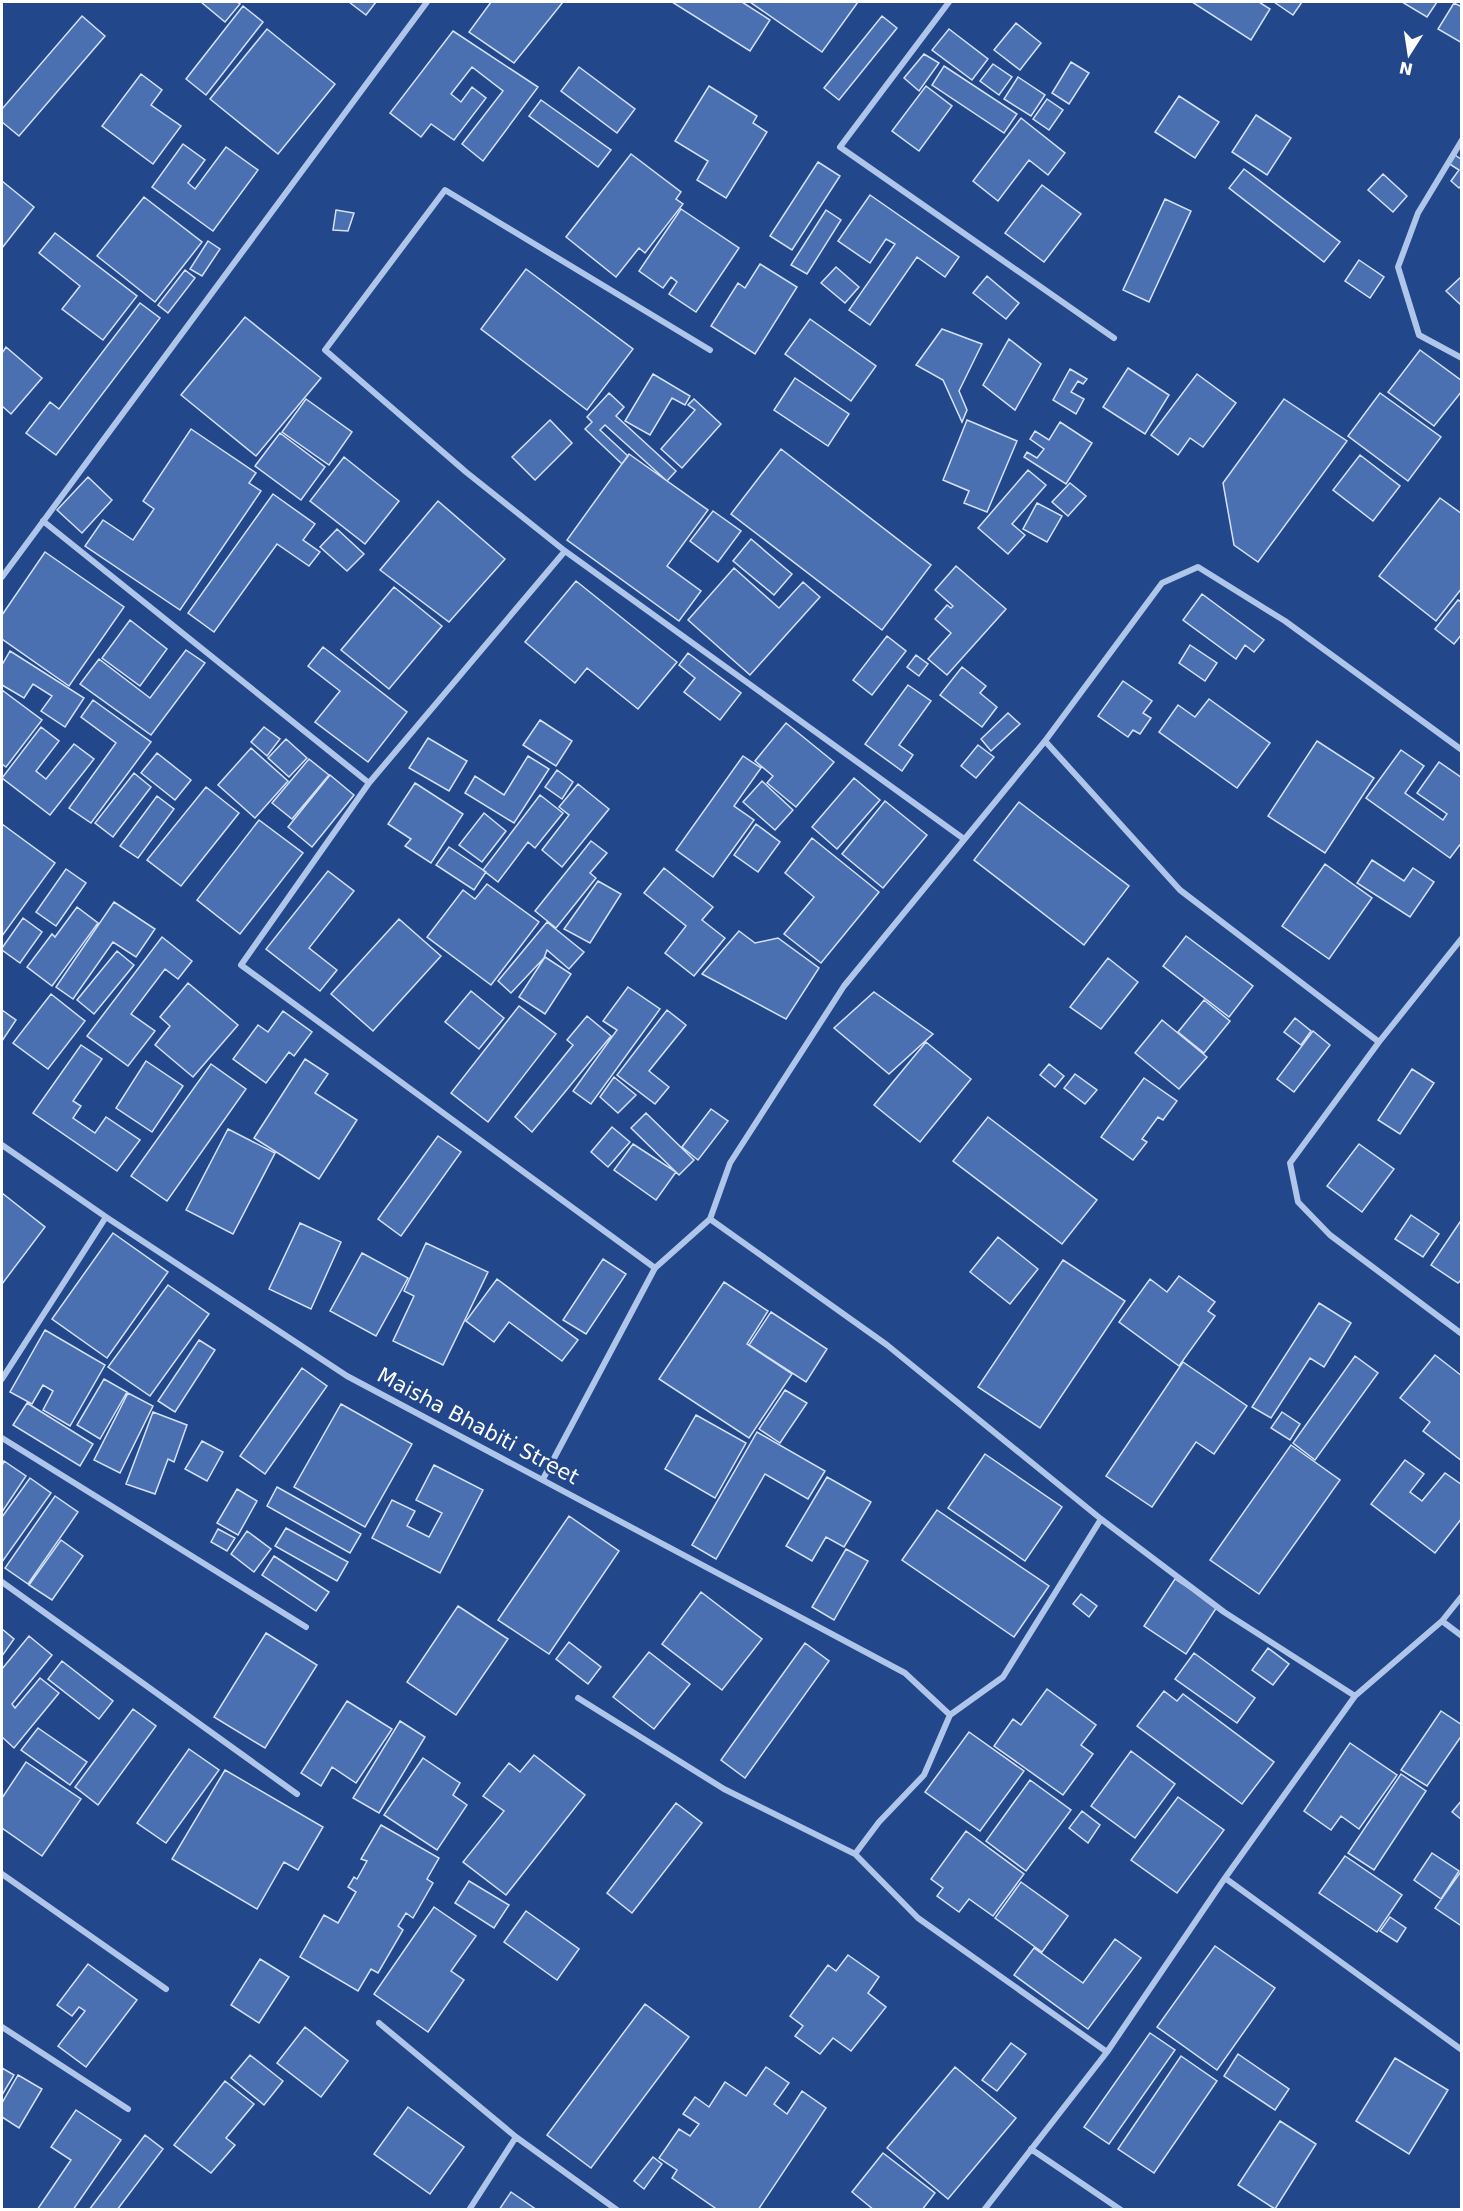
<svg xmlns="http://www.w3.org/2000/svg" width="1463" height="2211" viewBox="0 0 1463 2211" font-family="'DejaVu Sans',sans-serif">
	<rect width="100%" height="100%" fill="#22478a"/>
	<path fill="#4b70b2" stroke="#d4e1f8" stroke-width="1.5" d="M201,2h36l3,2 -15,18z
		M349,2h27l-10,13z
		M491,2h72l-49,61 -45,-31z
		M672,2h70l28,18 -20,31z
		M750,2h108l-36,50z
		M1192,2h67l11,7 -19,31z
		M1274,2h28l-9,13z
		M1402,2h35l-10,15z
		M1454,3l8,4v36l-24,-14z
		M243,6l20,16 -57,73 -20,-16z
		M82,16l23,20 -86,100 -17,-14v-13z
		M882,16l15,12 -58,72 -15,-12z
		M1016,23l25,20 -21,27 -26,-20z
		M267,29l68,55 -57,70 -68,-55z
		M949,29l39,30 -16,21 -40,-30z
		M453,31l85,56 -55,74 -21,-17 41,-53 -31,-24 -21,27 10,8 11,-15 14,11 -32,42 -23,-16 -10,13 -31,-24z
		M924,54l15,9 -20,28 -15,-13z
		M1071,62l18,11 -20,31 -17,-11z
		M993,64l19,13 -13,18 -19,-14z
		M944,66l73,48 -13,19 -72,-48z
		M579,67l56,42 -18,24 -56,-42z
		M141,74l21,16 -11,15 30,21 -28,38 -51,-38z
		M1018,77l27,18 -14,21 -27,-17z
		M709,86l48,30 -4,7 14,9 -41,66 -29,-18 11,-19 -33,-20z
		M926,86l26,20 -33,45 -27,-20z
		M1179,96l40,26 -24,36 -40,-26z
		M1047,99l16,11 -14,20 -16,-11z
		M541,100l70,50 -13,17 -69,-51z
		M1256,115l35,23 -24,37 -35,-23z
		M1021,118l44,35 -17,22 -19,-15 -31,41 -25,-20z
		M183,144l22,16 -17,23 7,6 31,-42 32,23 -45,61 -61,-44z
		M631,154l50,38 -5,7 7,5 -38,49 -6,-5 -23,29 -50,-40z
		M1455,155l7,5v25l-3,3 -8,-7 8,-11 -11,-7z
		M818,162l22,14 -48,74 -22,-14z
		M1244,169l96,73 -16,20 -95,-74z
		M1383,174l24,22 -14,16 -25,-22z
		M2,181l32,26 -32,41z
		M1042,185l39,29 -37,48 -39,-29z
		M870,195l89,62 -14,20 -28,-20 -47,68 -21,-15 46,-66 -9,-5 -16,24 -32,-22z
		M144,197l58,45 -47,60 -58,-46z
		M1165,199l26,12 -42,91 -26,-12z
		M681,209l58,39 -43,64 -27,-18 8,-12 -6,-5 -8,11 -24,-17z
		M336,210l18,3 -6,18 -15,-1z
		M826,210l15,10 -34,54 -16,-9z
		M55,233l82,63 -34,44 -41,-31 18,-23 -41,-33z
		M208,241l12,8 -18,27 -12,-7z
		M1359,260l25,17 -14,21 -25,-17z
		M760,264l37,23 -42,67 -44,-28 27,-43 7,5z
		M836,267l23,20 -14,16 -24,-20z
		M526,269l107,80 -46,61 -106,-81z
		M185,270l10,8 -27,35 -10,-8z
		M987,276l32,27 -13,16 -33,-26z
		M1462,276v30l-16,-15z
		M140,303l20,15 -104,137 -30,-22 24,-31 9,7z
		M245,317l76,61 -65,78 -75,-61z
		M810,319l66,47 -25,35 -66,-47z
		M942,329l40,15 -23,47 8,19 -5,12 -19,-42 -27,-15z
		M1009,339l32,25 -26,46 -32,-25z
		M6,347l36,31 -31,36 -9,-8v-53z
		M1420,350l42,31v10l-28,35 -46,-34z
		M1128,368l41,27 -24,39 -42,-27z
		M1070,369l17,10 -4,5 -5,-3 -7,11 13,7 -8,15 -23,-14z
		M653,374l37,22 -5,9 -13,-7 -22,37 -25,-14z
		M1197,374l39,29 -33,44 -13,-9 -12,17 -27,-20z
		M795,378l54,36 -21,32 -54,-36z
		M609,393l15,14 -8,9 60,55 -9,10 -62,-56 -5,5 28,26 -6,8 -37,-35 7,-7 -5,-5z
		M1380,393l61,44 -33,44 -60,-45z
		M306,399l46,33 -23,33 -47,-33z
		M694,399l27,25 -39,44 -21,-19 34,-39 -7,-5z
		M1284,399l63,42 -89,121 -24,-17 -11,-62z
		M550,420l22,23 -37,37 -23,-23z
		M967,420l50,21 -30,71 -23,-9 5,-12 -26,-11z
		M1060,422l32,21 -26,41 -42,-27 3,-5 10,6 7,-9 -14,-10 5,-8 14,9z
		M191,429l65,44 -7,10 12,8 -81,119 -95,-64 18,-26 30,20 21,-31 -11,-8z
		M280,433l45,34 -24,33 -46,-34z
		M781,449l150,116 -49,65 -151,-116z
		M629,454l79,56 -41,56 34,25 -22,30 -112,-81z
		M1360,455l40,31 -27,35 -40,-31z
		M344,457l55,44 -34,43 -55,-43z
		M1028,470l18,15 -34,39 13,11 -17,19 -30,-26z
		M88,477l24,23 -30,33 -25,-23z
		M1070,483l16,13 -18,20 -16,-14z
		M273,494l42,30 -12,16 17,12 -11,14 -32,-22 -63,88 -26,-19z
		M1440,498l22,16v74l-26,33 -57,-45z
		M438,501l67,58 -56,63 -69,-52z
		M1037,503l25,13 -15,26 -24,-13z
		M713,511l28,20 -23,31 -28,-21z
		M337,529l27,25 -17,17 -27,-24z
		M751,539l41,35 -18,21 -41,-34z
		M45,552l79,55 -55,79 -67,-47v-24z
		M956,566l50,43 -59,66 -19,-16 23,-26 -16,-14 12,-14 4,3 2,-2 -18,-16z
		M734,568l45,40 24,-26 17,15 -70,78 -62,-55z
		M576,581l101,81 -39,47 -51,-41 -12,15 -50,-41z
		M394,587l48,39 -53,63 -48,-39z
		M1202,594l62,46 -10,12 -9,-7 -9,14 -53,-39z
		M1458,600l4,2v32l-8,10 -19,-15z
		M130,620l37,29 -27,37 -38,-28z
		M887,636l19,15 -34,44 -19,-15z
		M1190,645l27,18 -12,18 -26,-18z
		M323,647l84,65 -39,50 -53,-40 25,-31 -32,-25z
		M186,650l19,13 -54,72 -71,-51 19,-25 51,39z
		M10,651l74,47 -19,29 -24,-16 11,-15 -19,-12 -9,14 -22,-13v-20z
		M688,653l53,40 -21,27 -36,-28 11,-14 -16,-13z
		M916,655l12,9 -9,12 -12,-9z
		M962,667l24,19 -6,7 17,14 -15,20 -42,-32z
		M1123,681l29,20 -9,12 8,5 -11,16 -7,-4 -5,7 -30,-21z
		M908,685l23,16 -32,44 14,10 -11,16 -37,-27z
		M2,690l40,30 -36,47 -4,-3z
		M1209,699l61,44 -33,45 -78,-56 19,-27 17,12z
		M93,700l58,42 -60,81 -22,-15 47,-65 -35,-26z
		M1008,713l12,11 -29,27 -10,-12z
		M540,720l32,21 -16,25 -33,-21z
		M786,723l48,39 -38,45 -29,-24 6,-7 -18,-15z
		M41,727l18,14 -23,30 10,8 28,-35 20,15 -44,56 -48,-37z
		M264,727l16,12 -13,17 -16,-14z
		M428,738l39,23 -18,30 -40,-23z
		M286,739l21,19 -18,19 -21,-19z
		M1317,741l57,37 -49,75 -57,-37z
		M978,745l16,12 -18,21 -15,-12z
		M251,748l37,33 -33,37 -37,-33z
		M1401,750l23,16 -19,27 38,27 4,-6 -30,-21 22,-31 23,16v64l-12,16 -84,-60z
		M157,753l34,27 -16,20 -34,-27z
		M528,756l21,13 -35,54 -49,-30 10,-17 29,19z
		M743,756l18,12 -27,38 20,14 -41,57 -37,-27z
		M309,759l20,16 -37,44 -20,-16z
		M557,770l16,12 -11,17 -17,-12z
		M134,773l17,14 -38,50 -18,-14z
		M330,775l24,20 -42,52 -24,-20z
		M854,778l26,22 -43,49 -25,-22z
		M762,781l31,29 -18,20 -32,-28z
		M415,783l48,31 -32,49 -26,-17 6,-7 -23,-15z
		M578,784l31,25 -47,58 -20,-17 27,-35 -10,-8z
		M206,787l33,26 -58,73 -34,-26z
		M540,795l23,18 -28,35 -7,-6 -30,40 -15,-12z
		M157,796l17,13 -36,49 -18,-12z
		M885,801l42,34 -44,53 -41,-34z
		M1019,802l110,84 -45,59 -110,-85z
		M484,813l22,18 -24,31 -23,-17z
		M259,820l44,33 -63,81 -43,-34z
		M2,824l53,39 -53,73z
		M756,824l24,18 -22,30 -24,-17z
		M812,838l67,54 -58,71 -37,-29 30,-37 -29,-24z
		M591,841l16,12 -17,20 6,5 -40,50 -21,-17z
		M449,847l37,25 -12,18 -38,-25z
		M1372,860l32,21 9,-13 21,14 -24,35 -53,-34z
		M1325,864l47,34 -43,61 -47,-33z
		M664,868l49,39 -11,13 23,18 -31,38 -29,-23 21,-27 -42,-33z
		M66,869l20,14 -30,43 -20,-14z
		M328,871l26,20 -45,57 28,22 -17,21 -54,-42z
		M598,881l23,13 -31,49 -26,-14z
		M487,884l52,38 -48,63 -64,-48 36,-47 12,9z
		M114,902l41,27 -19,28 -23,-15 -40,57 -17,-12z
		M77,907l21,16 -46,63 -25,-19 25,-33 3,3z
		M23,918l19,14 -22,31 -18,-13v-2z
		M399,919l42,37 -68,75 -42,-37z
		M547,922l37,30 -15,17 -22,-19 -3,8 -33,35 -13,-12z
		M739,931l16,12 23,-5 41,30 -33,51 -84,-45z
		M1186,936l67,50 -24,31 -66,-51z
		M162,937l30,24 -14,18 -13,-10 -34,45 24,17 -27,35 -41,-30z
		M117,951l17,14 -40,49 -17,-14z
		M545,957l26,17 -26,40 -26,-17z
		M1108,958l30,24 -37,47 -31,-22z
		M188,983l50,42 -45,52 -38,-32 15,-19 -10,-9z
		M628,987l32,22 -69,95 -18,-13 44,-61 -14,-9z
		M471,991l33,27 -25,31 -34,-27z
		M874,992l59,42 -44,40 -55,-46z
		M51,994l34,27 -37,48 -35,-26z
		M1204,1000l26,21 -26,32 -26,-21z
		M519,1006l37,28 -68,88 -37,-29z
		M2,1010l14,10 -14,21z
		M667,1010l19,15 -37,46 20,16 -14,17 -38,-29z
		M283,1011l29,21 -18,24 -5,-4 -23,31 -33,-24 25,-34 10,7z
		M587,1016l24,20 -79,96 -17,-15 58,-72 -6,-5z
		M1295,1018l16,13 -10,14 -17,-13z
		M1162,1020l45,37 -28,32 -44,-36z
		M1313,1031l17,14 -36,47 -17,-13z
		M926,1042l45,37 -51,63 -46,-37z
		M81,1045l21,14 -29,42 8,5 -8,12 22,15 11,-16 34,23 -23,31 -84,-58z
		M305,1059l23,15 -13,19 42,27 -38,59 -65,-41z
		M146,1061l37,25 -31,46 -36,-24z
		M211,1064l35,25 -79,112 -36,-25z
		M1049,1064l15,12 -9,11 -15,-12z
		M1412,1069l22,14 -34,51 -22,-14z
		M1075,1074l22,16 -12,14 -21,-16z
		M614,1077l22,18 -18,18 -18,-16z
		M1144,1078l33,23 -14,19 -5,-3 -16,22 5,3 -14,18 -32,-23z
		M711,1109l17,12 -30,39 -16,-13z
		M646,1113l48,47 -15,15 -48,-47z
		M988,1117l109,83 -35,44 -109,-83z
		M612,1127l18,15 -22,25 -17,-15z
		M228,1129l47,24 -42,81 -47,-24z
		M438,1136l23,16 -60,84 -23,-17z
		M633,1144l43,28 -20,28 -42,-30z
		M1359,1144l35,25 -32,43 -35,-26z
		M2,1193l43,34 -43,57z
		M1411,1215l28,19 -16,23 -28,-18z
		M1462,1219v60l-4,4 -27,-18z
		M300,1223l41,19 -30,67 -42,-20z
		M113,1233l55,39 -61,86 -55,-39z
		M998,1237l40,32 -28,35 -40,-32z
		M426,1243l62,29 -45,93 -50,-24 21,-45 -10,-5z
		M362,1253l46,25 -32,58 -46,-25z
		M603,1259l23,15 -40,60 -23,-14z
		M1063,1260l62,41 -85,127 -62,-41z
		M1179,1276l36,26 -7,9 7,5 -36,50 -60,-44 31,-43 17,13z
		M497,1279l81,61 -16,21 -53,-39 -15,20 -28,-21z
		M724,1282l44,29 -21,33 45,30 -43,64 -90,-59z
		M168,1285l41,29 -59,82 -42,-29z
		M1319,1303l32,20 -27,44 -14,-9 -39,60 -19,-11z
		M771,1312l56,37 -21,33 -57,-37z
		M45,1330l60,35 -35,61 -27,-16 10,-19 -10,-6 -11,19 -22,-12z
		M199,1340l16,10 -40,62 -17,-11z
		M1435,1355l27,21v85l-39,-30 7,-9 -30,-24z
		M1355,1356l23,17 -63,87 -22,-17z
		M1183,1362l64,44 -33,48 -18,-12 -44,65 -46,-31z
		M302,1368l25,18 -62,88 -25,-18z
		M104,1379l23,13 -27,47 -23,-14z
		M785,1390l22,13 -27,40 -21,-14z
		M128,1393l25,13 -33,67 -26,-13z
		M27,1403l66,41 -13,22 -67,-41z
		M341,1404l71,40 -47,83 -71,-40z
		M153,1412l34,13 -13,37 -6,-3 -13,35 -29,-10z
		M1282,1412l18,12 -10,16 -19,-12z
		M696,1415l50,28 -31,55 -50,-29z
		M757,1432l68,39 -17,28 -43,-25 -49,85 -24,-14z
		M202,1441l21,11 -16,29 -22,-12z
		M1291,1445l49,35 -81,114 -49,-34z
		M985,1454l77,53 -37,54 -77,-53z
		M1405,1460l19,14 -14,18 12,9 23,-28 17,12v33l-27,35 -64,-49z
		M4,1461l22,15 -24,36v-46z
		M434,1465l49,25 -43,83 -68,-35 20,-38 23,11 -8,15 22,11 13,-24 -26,-13z
		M827,1477l44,25 -27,45 -18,-10 -14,24 -26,-15z
		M30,1478l21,15 -49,69v-45z
		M277,1487l84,47 -11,19 -83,-47z
		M237,1489l20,12 -19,34 -21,-12z
		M55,1496l23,16 -50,72 -23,-16z
		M937,1510l112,76 -35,51 -112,-77z
		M569,1516l50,35 -70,103 -51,-34z
		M286,1528l62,34 -11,19 -62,-35z
		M218,1529l17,9 -8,13 -16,-9z
		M247,1531l24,18 -17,23 -23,-18z
		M61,1540l22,16 -31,44 -23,-15z
		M846,1549l22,12 -34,59 -22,-13z
		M274,1556l55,36 -13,19 -54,-36z
		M1175,1579l42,28 -31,47 -42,-28z
		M701,1592l61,47 -40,51 -60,-46z
		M1081,1594l16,12 -8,11 -16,-13z
		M458,1606l50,33 -52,76 -49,-33z
		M2,1629l12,10 -12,17z
		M266,1633l51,32 -52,83 -51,-31z
		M29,1636l23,19 -40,49 3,4 25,-30 19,15 -45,55 -12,-11v-68z
		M569,1642l32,25 -13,17 -32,-25z
		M805,1643l24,18 -84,117 -24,-18z
		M1268,1648l21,16 -16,21 -21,-15z
		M649,1652l41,32 -36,45 -41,-32z
		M1194,1653l61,45 -18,25 -62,-44z
		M62,1661l51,40 -14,18 -51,-40z
		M1047,1689l49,36 -15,20 12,9 -30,41 -69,-49 19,-27 8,6z
		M1164,1691l13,10 6,-7 91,68 -32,42 -105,-78z
		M347,1701l45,28 -36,54 -24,-16 -11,19 -20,-13z
		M133,1709l23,17 -58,79 -23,-18z
		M1441,1711l21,14v10l-35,51 -26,-16z
		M400,1721l25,16 -46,76 -26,-15z
		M38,1728l49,34 -17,23 -49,-35z
		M969,1732l55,39 -44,60 -55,-39z
		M1350,1743l47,32 -38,54 -18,-13 -10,14 -27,-19z
		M189,1749l30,21 -53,73 -29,-20z
		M1131,1751l44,33 -40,54 -44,-32z
		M534,1755l51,40 -79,100 -43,-33 41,-51 -21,-15 26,-33 11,9z
		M423,1758l37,25 -7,12 14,10 -30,45 -53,-35z
		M26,1762l55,37 -39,57 -40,-28v-30z
		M225,1770l98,57 -25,43 -14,-8 -27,47 -85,-50z
		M1401,1774l25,17 -52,79 -26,-17z
		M1030,1780l41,30 -45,61 -40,-30z
		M1178,1797l46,33 -47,63 -46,-33z
		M1462,1800v20l-10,-8z
		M676,1803l26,20 -70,90 -25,-20z
		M1082,1811l18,14 -12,18 -19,-15z
		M381,1825l58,33 -12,21 6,4 -20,35 -7,-5 -8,13 5,4 -25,43 -7,-4 -13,22 -58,-34 24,-42 14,8 18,-31 -8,-5 6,-10 3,2 10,-18 -6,-2z
		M966,1831l58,43 -31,42 -24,-17 -10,13 -22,-16 6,-8 -12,-9z
		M1432,1853l27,18 -18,28 -27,-19z
		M1345,1856l57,39 -25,37 -58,-39z
		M1462,1870v54l-2,1 -25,-17z
		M469,1881l40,24 -15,23 -39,-25z
		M1021,1882l47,34 -26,36 -47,-34z
		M434,1907l42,29 -25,35 13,9 -36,52 -54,-38z
		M526,1911l53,38 -22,31 -53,-38z
		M1390,1917l16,11 -9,14 -17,-11z
		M1115,1939l26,19 -53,71 -74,-54 20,-27 49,35z
		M1215,1946l60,42 -58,82 -60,-43z
		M848,1955l31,22 -11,16 18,14 -35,44 -18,-13 -13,16 -25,-18 8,-10 -13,-10 38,-51 8,6z
		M260,1959l29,18 -30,46 -28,-18z
		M88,1964l49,36 -51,67 -28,-21 27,-35 -6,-4 -7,9 -15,-11z
		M645,2004l44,33 -98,131 -44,-33z
		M305,2027l43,34 -27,36 -44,-34z
		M1150,2033l25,17 -66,94 -25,-17z
		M1011,2043l15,11 -29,37 -15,-11z
		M1238,2054l51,35 -14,21 -51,-34z
		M250,2055l33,26 -19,24 -33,-27z
		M1181,2056l36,25 -63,92 -36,-24z
		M1395,2058l53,32 -39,64 -53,-33z
		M766,2067l23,16 -15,21 13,10 15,-23 24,17 -68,102h-40l-46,-32 5,-8 -18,-12 20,-29 11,7 9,-12 -16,-10 12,-17 14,10 16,-25 21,14z
		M955,2067l61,51 -68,81 -61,-51z
		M2,2068l12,7 -12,20z
		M18,2075l24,14 -23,39 -17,-11v-14z
		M225,2081l29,23 -28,34 9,7 -24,28 -37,-28z
		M408,2107l56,40 -34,47 -56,-40z
		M76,2110l45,30 -48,70h-36l34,-50 -20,-13z
		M1280,2121l36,23 -41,65 -37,-24z
		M145,2135l18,14 -46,61h-28z
		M883,2153l52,40 -13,17h-48l-22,-18z
		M653,2157l9,7 -18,25 -10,-8z
		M511,2192l26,18h-38z"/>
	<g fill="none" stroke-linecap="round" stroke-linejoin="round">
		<path stroke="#afc5ea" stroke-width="6" d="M949,2l-109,145 274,191
			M1462,140l-44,73 -20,54 21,68 43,23
			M710,350l-265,-160 -120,160 141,122 99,79 399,288
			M43,521l326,262
			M565,551l-196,232 -128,182 414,303
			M2,577l425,-575
			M1045,741l135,149 199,152
			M1462,938l-83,104 -89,121 8,39 32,33 132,99
			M2,1145l104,72 241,159 558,297 45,42
			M710,1219l177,126 214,174 123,93 131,84
			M2,1379l104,-162
			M2,1438l304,189
			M543,1479l112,-211 55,-49 20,-56 114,-177 201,-245 117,-158 36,-16 87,54 177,129
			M2,1582l295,212
			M1442,1621l20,15
			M578,1698l146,91 131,65 63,64 189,134
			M855,1854l24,-32 45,-47 26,-60 53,-38 98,-158
			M2,1874l164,115
			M1225,1878l237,172
			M379,2023l137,114 101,73
			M2,2027l126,82
			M1031,2149l90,61
			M469,2210l47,-73
			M984,2210l123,-158 118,-174 130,-182 87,-75 20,-25"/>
	</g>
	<g text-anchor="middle" stroke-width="5" stroke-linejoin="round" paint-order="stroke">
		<g font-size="21" fill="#fff" stroke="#22478a">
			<text transform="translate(478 1426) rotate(28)" y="7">Maisha Bhabiti Street</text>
		</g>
	</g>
	<rect width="1463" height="2211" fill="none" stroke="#ffffff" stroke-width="6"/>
	<g transform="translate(1409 54) rotate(192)" stroke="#22478a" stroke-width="4.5" paint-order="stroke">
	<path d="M0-4.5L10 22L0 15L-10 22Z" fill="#ffffff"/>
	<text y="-9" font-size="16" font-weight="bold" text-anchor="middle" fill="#ffffff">N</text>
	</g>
</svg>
